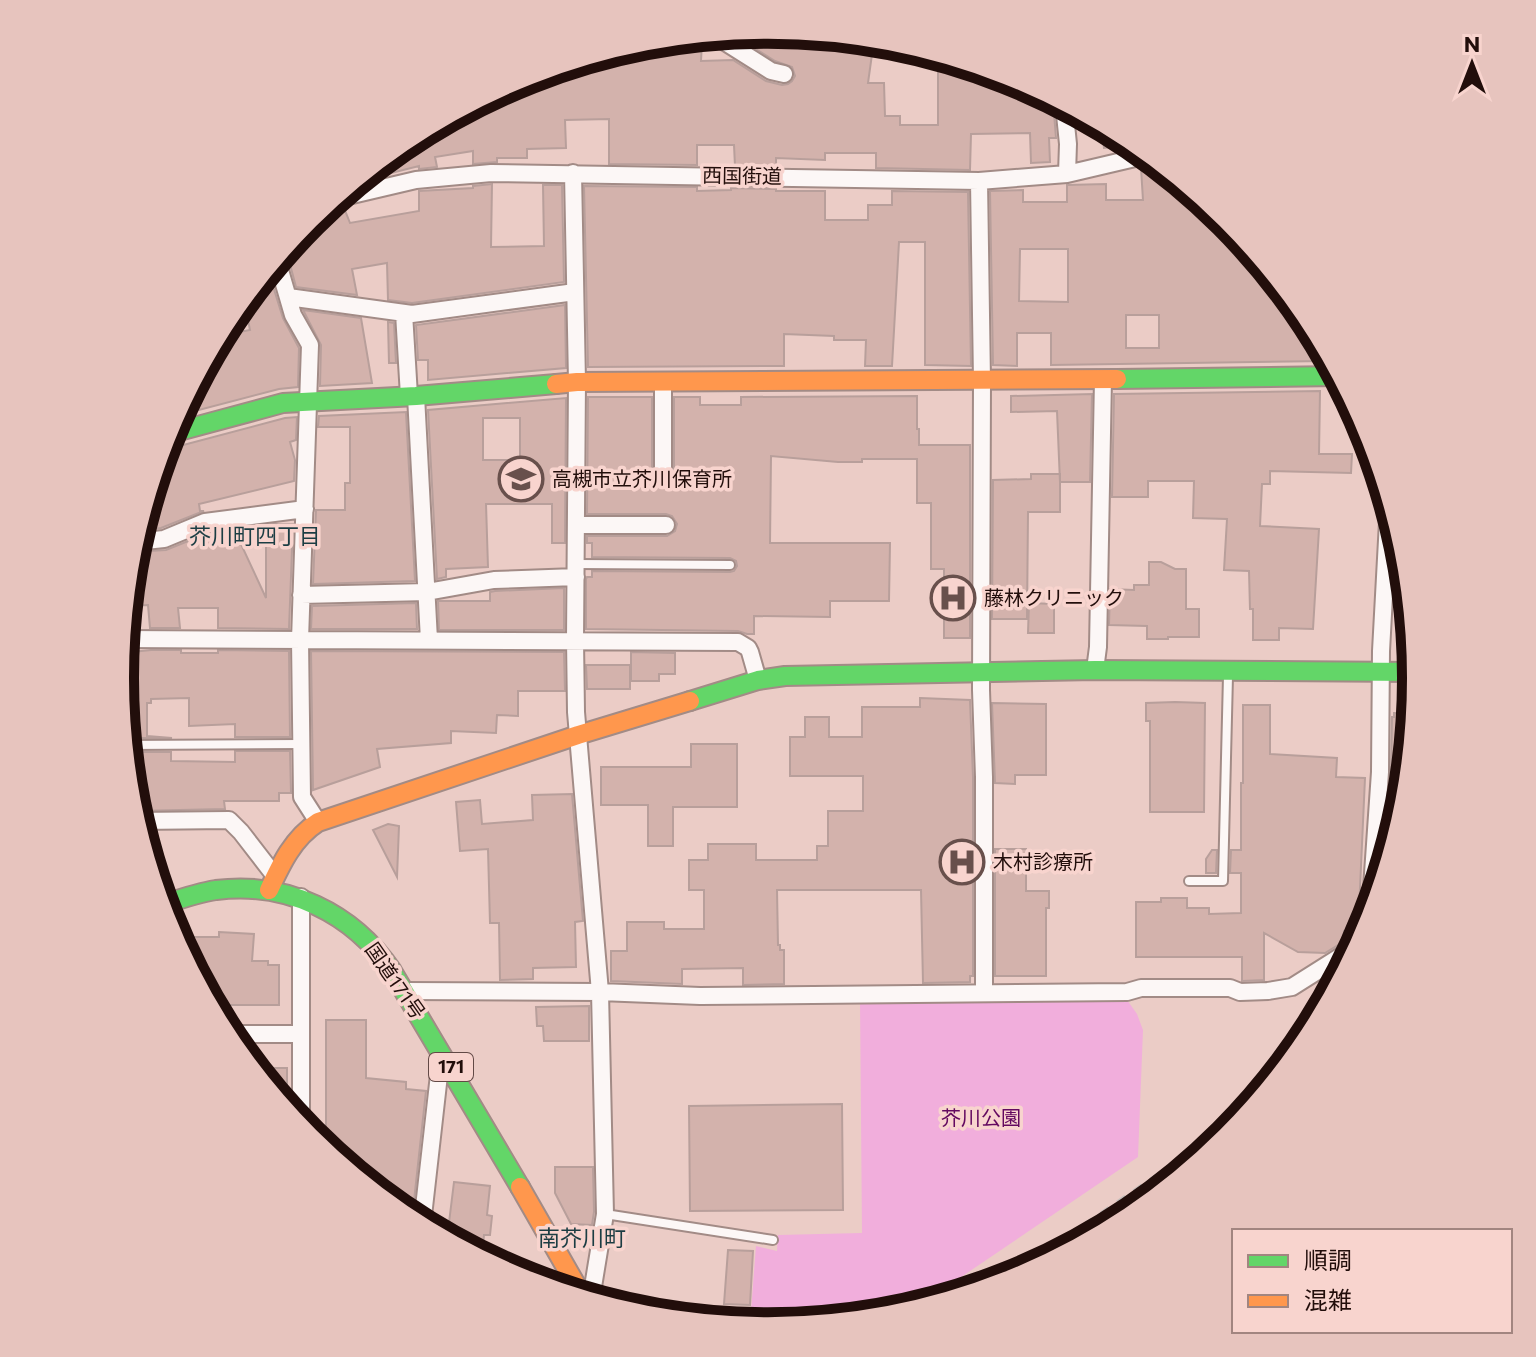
<svg xmlns="http://www.w3.org/2000/svg" width="1536" height="1357" viewBox="0 0 1536 1357" font-family="Commissioner,'Noto Sans JP',sans-serif">
	<rect width="100%" height="100%" fill="#ebccc6"/>
	<path fill="#f1aedc" d="M1125,997l12,17 6,16 -5,127 -224,152 -20,6 -126,12 -18,-2 6,-79 21,5 1,-16 84,-2 -2,-234z"/>
	<path fill="#d3b2ac" stroke="#b89f9b" stroke-width="2" fill-rule="evenodd" d="M768,30l106,10 -6,43h16l1,33h15v9h38v-69l79,24 35,19v14h2l2,25h-7l1,24 -19,1 -1,-30 -59,1 -1,36 -94,-2v-15h-51v7l-49,-2v9l-41,-1 -1,-21h-37v20l-88,-1v-45l-44,1 1,28 -39,1v9h-30v4l-24,2v-13l-38,6 2,10 -18,2v-3l-64,16 53,-43 112,-60 122,-37 23,-2 37,2 -1,19 32,-1 33,21 16,4 6,-1 4,-3 3,-5 -3,-9 -17,-6 -35,-22 1,-6z
		M1101,125l28,15 6,5 -31,3z
		M1161,166l66,55 25,30v16h13l42,52 20,37v5l-276,4v-32h-34v33l-24,-1 -3,-174 33,-1v12h44v-17l39,-1v16h37l-2,-32zM1020,249h48v53l-49,-1zM1126,315h33v33h-33z
		M492,184l-1,63 53,-1 -1,-61h19l2,97 -152,21 -24,-3 -1,-37 -35,6 5,26 -61,-8 -8,-30 -4,-6 26,-31 17,-14 6,4 11,-2 6,15 69,-12v-20l54,-3v-2z
		M584,186l113,1v4l34,-1v-2l45,1v2h49v29h43v-15h24v-14l76,1 3,174 -46,-1v-123h-26l-7,124h-27l1,-26h-32v-4l-50,-2v32l-196,1z
		M268,270l15,48 16,30 -1,39 -19,2 -103,27 43,-80 31,-6 -6,-30z
		M565,305l1,63 -138,12v-20h-10l-2,-35z
		M303,310l58,8 11,65 -52,3 1,-41z
		M388,322l6,1 2,40h-7z
		M1320,391l-1,63h33l-1,19 -81,-2v13h-8l-2,42 59,3 -6,100 -34,-1v12h-26v-31h-3l-1,-38 -25,-1 3,-51 -34,-1 1,-37h-46v16h-36l2,-103z
		M1092,394l-2,88h-30l-3,-71 -46,1v-16z
		M917,396v33h2v16h51v193h-26v-69h-13v-66h-14v-44h-55v3h-24l-67,-6 -1,87h120l-1,58h-59v16l-76,-1v18h-7l-9,-3 -152,-2v-50l1,-2h5v-6l138,1 4,-1 3,-5 -1,-5 -6,-3 -138,-1v-14h-5v-7h80l8,-5 2,-7 -5,-8 -6,-2h-79l1,-117h64v77l5,8 7,2 8,-5 2,-6v-76h26v8h41v-8z
		M566,398l-1,145h-13v-39h-66l2,63 -42,2v8l-9,2 -9,-169zM483,418h37v42h-37z
		M406,412l9,169 -102,3 3,-74h29v-27h5v-56h-32l1,-11z
		M297,417l-1,23 -6,2 5,18 -1,21 -95,23 1,7h4l-43,17 -23,3 25,-83h9l113,-30z
		M1031,474h29v38h-32l-1,107h-35l1,-139 38,-1z
		M274,524h19l-4,105 -71,-1v-20h-40l2,20h-30l-2,-23 -21,1 5,-54 34,-2 42,-17 26,-4 32,69v-73z
		M1149,562h12l14,7h11v40h13v28h-31v2h-21v-13l-38,-1 1,-36 24,1v-5h15z
		M564,588v42h-125l-1,-29h52v-9l5,-1z
		M416,603l1,26h-106l1,-23z
		M1029,603l25,1v29h-26z
		M151,650h30v3h37v-3l71,1 1,86h-55v-13l-46,2v-28l-38,1v4h-4v33l25,2h-47l-5,-60 2,-25z
		M311,651l253,1 1,39h-47v25l-21,-1 -1,18 -45,-2v12l-74,6 3,18 -67,23z
		M631,652l44,1v21h-16v7h-28z
		M586,665h44v24h-43z
		M920,698l50,2 3,77v199h-3v6l-47,1 -2,-93h-144l1,55h2v5h4v34l-41,1v-17l-61,1v15l-71,-3v-30h16v-29h37v7h40v-39h-15v-30h19v-16h48v16h61v-14h11v-35h35v-35h-73v-39h15v-20h24v20h33v-30h58z
		M1175,702l30,1 -1,109h-54v-91h-4v-18z
		M992,703l54,1v71h-31v9l-20,-1z
		M1243,705h27v49l67,4 -1,19 29,1 -7,154 -14,-1 -1,11 -18,11 -27,-1 -34,-19v47l-22,1v-24h-106v-55h25v-4h26v10h22v6l32,-1v-40h-11l1,-23h10v-67h2z
		M1394,713l19,1 -6,60 -16,-1 1,-56h2z
		M691,744h46v63h-64v39h-25v-41h-47v-38h90z
		M235,751h55l1,42h-12v8h-55l1,8 -91,2 -7,-59h44v9l64,1z
		M572,794l11,127 -8,1 1,45 -43,1v11l-33,1 -1,-57h-9l-2,-74 -28,2 -4,-49 24,-2 2,24 51,-4 -1,-25z
		M388,824l11,2 -2,51 -24,-47z
		M995,849h31v42h23v17h-3v68h-51z
		M1212,850h5l-1,23h-10v-14z
		M219,932l35,2 -2,27h16v4h11v40h-68l-35,-65h6v-3h37z
		M589,1006v35h-45l-1,-15h-6l-1,-19z
		M326,1020h40v58l40,4v7l20,2 -13,119 -17,-2 -70,-57z
		M264,1068h23v42l-23,-28z
		M842,1104l1,106 -153,1 -1,-105z
		M555,1167h38l1,45 -2,13 -21,-1 -16,-31z
		M454,1182l36,4 -3,29 5,1 -2,19h-6l-2,22 -35,-18z
		M728,1250l25,1 -3,54 -26,-1z"/>
	<g fill="none" stroke-linecap="round" stroke-linejoin="round">
		<g stroke="#a28b86" stroke-width="12">
			<path id="lane" d="M577,564l153,1
				M126,745l175,-1
				M1189,881h34l5,-205
				M605,1214l168,26"/>
		</g>
		<g stroke="#a28b86" stroke-width="20">
			<path id="street" d="M714,35l57,36 13,3
				M1064,105l4,39 -1,30
				M573,173l4,209 -2,258 1,72 24,280 5,222 -14,85
				M979,181l3,200 -1,309 3,87v216
				M335,199l81,-19 75,-7 488,8 88,-7 81,-19
				M277,260l16,55 17,30 -10,295 2,157 16,25
				M288,297l124,17 163,-22
				M404,313l5,83
				M663,382v91
				M416,396l13,244
				M577,525h89
				M135,542l29,-3 41,-17 100,-13
				M301,595l126,-3 67,-12 82,-3
				M123,639l615,3 10,6 2,4 8,28
				M1095,670l3,-23 5,-268
				M137,821l92,-1 12,12 34,44
				M1370,917l10,-145 1,-121 8,-148
				M405,991l195,1 100,4 427,-4 14,-4h89l10,4 28,-1 24,-4 65,-41
				M226,1034h75
				M301,1127v-230
				M422,1225l19,-168"/>
		</g>
		<g stroke="#a28b86" stroke-width="22">
			<path id="fast" d="M1117,379l221,-3
				M168,434l115,-31 133,-7 140,-12
				M690,701l68,-21 27,-4 310,-6 321,2
				M162,905c18,-6 35,-12 54,-15 71,-9 137,23 176,81l128,216"/>
		</g>
		<g stroke="#a28b86" stroke-width="22">
			<path id="slow" d="M556,384l21,-2 540,-3
				M269,890c12,-26 24,-52 49,-68l260,-87 112,-34
				M520,1187l63,110"/>
		</g>
		<use href="#lane" stroke="#fcf7f6" stroke-width="8"/>
		<use href="#street" stroke="#fcf7f6" stroke-width="16"/>
		<use href="#fast" stroke="#63d668" stroke-width="18"/>
		<use href="#slow" stroke="#ff974d" stroke-width="18"/>
		<path stroke="#c6bebc" stroke-width="6" stroke-dasharray="10 10" stroke-linecap="butt" d="M1130,1209l46,-31
			M1002,1282l238,-162"/>
	</g>
	<defs>
		<g id="school-ring" transform="scale(2.3)"><circle r="9.5" fill="#f8d4ce" stroke="#68504c" stroke-width="1.5"/><path d="M0-5L7-2L0 1L-7-2ZM-4 1L0 2.5L4 1V4Q0 6-4 4Z" fill="#68504c"/></g>
		<g id="hospital-ring" transform="scale(2.3)"><circle r="9.5" fill="#f8d4ce" stroke="#68504c" stroke-width="1.5"/><path d="M-5-5h3v3.5h4V-5h3V5h-3V1.5h-4V5h-3Z" fill="#68504c"/></g>
	</defs>
	<g fill-rule="evenodd">
		<use href="#school-ring" x="521" y="479"/>
		<use href="#hospital-ring" x="953" y="598"/>
		<use href="#hospital-ring" x="962" y="862"/>
	</g>
	<g text-anchor="middle" stroke-width="7" stroke-linejoin="round" paint-order="stroke">
		<rect fill="#f8d4ce" stroke="#624946" stroke-width="2" x="429" y="1053" width="44" height="28" rx="6"/>
		<g font-size="18" font-weight="bold" fill="#220e0b">
			<text x="451" y="1073">171</text>
		</g>
		<g font-size="20" fill="#220e0b" stroke="#f8d4ce">
			<text transform="translate(742 176) rotate(1)" y="7">西国街道</text>
			<text transform="translate(395 981) rotate(55)" y="7">国道171号</text>
		</g>
		<g font-size="20" fill="#220e0b" stroke="#f8d4ce" text-anchor="start">
			<text x="552" y="486">高槻市立芥川保育所</text>
			<text x="984" y="605">藤林クリニック</text>
			<text x="993" y="869">木村診療所</text>
		</g>
		<g font-size="20" fill="#630960" stroke="#f8d4ce">
			<text x="981" y="1125">芥川公園</text>
		</g>
		<g font-size="22" fill="#1c3d43" stroke="#f8d4ce">
			<text x="255" y="544">芥川町四丁目</text>
			<text x="582" y="1246">南芥川町</text>
		</g>
	</g>
	<path d="M0 0H1536V1357H0ZM134 678a634 634 0 1 1 1268 0a634 634 0 1 1-1268 0Z" fill="#e7c4be" fill-rule="evenodd"/>
	<path fill="none" stroke="#220e0b" stroke-width="10" d="M134 678a634 634 0 1 1 1268 0a634 634 0 1 1-1268 0Z"/>
	<rect x="1232" y="1229" width="280" height="104" fill="#f8d4ce" stroke="#a28580" stroke-width="2"/>
	<rect x="1248" y="1255" width="40" height="12" fill="#63d668" stroke="#a28580" stroke-width="2"/>
	<text x="1304" y="1269" font-size="24" fill="#220e0b">順調</text>
	<rect x="1248" y="1295" width="40" height="12" fill="#ff974d" stroke="#a28580" stroke-width="2"/>
	<text x="1304" y="1309" font-size="24" fill="#220e0b">混雑</text>
	<g transform="translate(1472 64)" stroke="#f8d4ce" stroke-width="6" paint-order="stroke">
	<path d="M0-6L14 30L0 20L-14 30Z" fill="#220e0b"/>
	<text y="-12" font-size="22" font-weight="bold" text-anchor="middle" fill="#220e0b">N</text>
	</g>
</svg>
